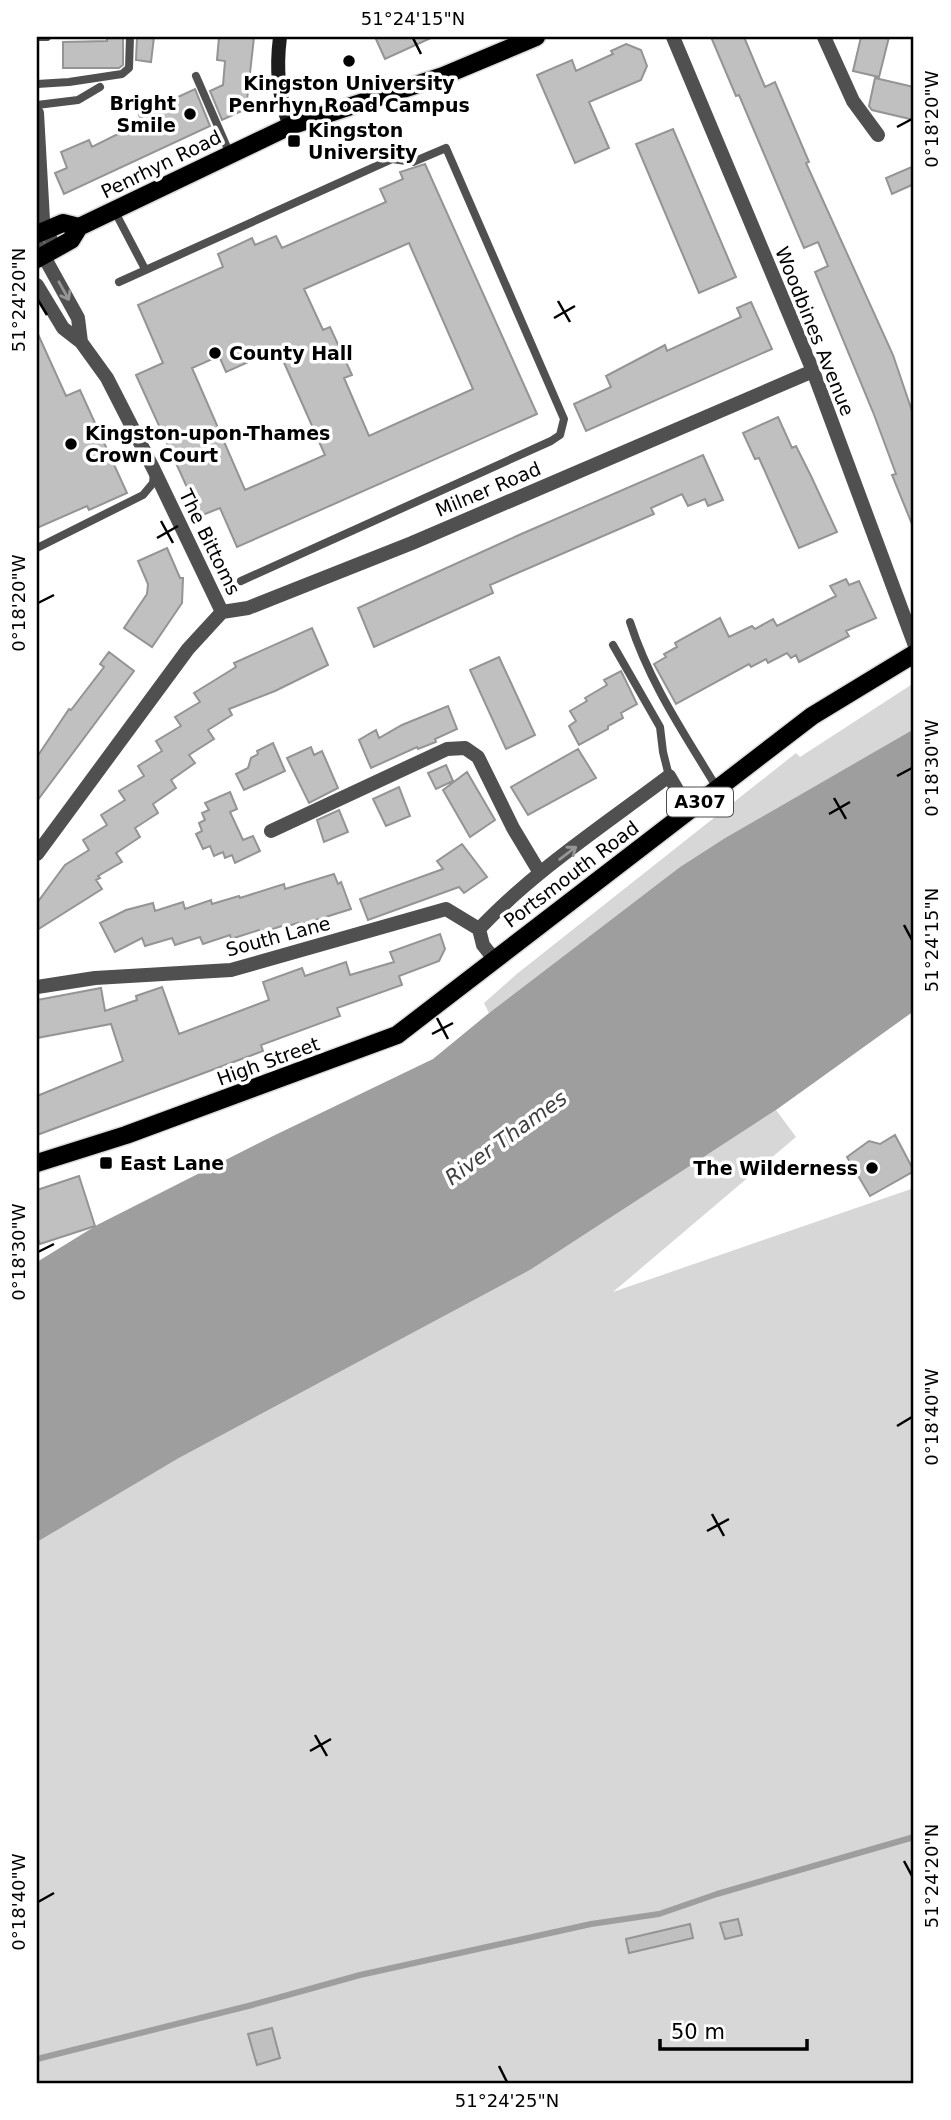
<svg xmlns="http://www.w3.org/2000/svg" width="951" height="2120" viewBox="0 0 951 2120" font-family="'DejaVu Sans',sans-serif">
	<rect width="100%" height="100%" fill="#fff"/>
	<path fill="#d7d7d7" d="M914,683v46l-189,109 -45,29 -191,146 -5,-10 34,-30 278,-220 4,4z
		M776,1110l20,27 -183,155 301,-104v895h-877v-541l142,-84 351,-188z"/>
	<path fill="#9e9e9e" d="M914,729v282l-138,99 -246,160 -351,188 -142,84v-280l60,-37 176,-89 160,-77 56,-46 191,-146 45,-29z"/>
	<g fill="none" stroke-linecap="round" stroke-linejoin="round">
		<path stroke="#9e9e9e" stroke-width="6" d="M37,2059l215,-54 108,-30 231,-51 68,-10 58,-20 197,-57"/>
	</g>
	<path fill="#c0c0c0" stroke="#949494" stroke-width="2" fill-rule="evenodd" d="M107,37h16v28l-4,3h-56v-26l44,-1z
		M137,37h17l-3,25 -15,-2z
		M219,37h35l-8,72 -24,11 -12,-29 13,-6 2,-24 -8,-1z
		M375,37h58l-48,22z
		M711,37h33l21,50 10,-5 34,80 -3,1 87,192 21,62v112l-22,-54 4,-1 -23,-62 -58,-140 13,-6 -10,-24 -14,6 -65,-153 -3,1z
		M861,37h28l-10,40 -26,-6z
		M626,44l15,6 6,16 -6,14 -52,22 20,46 -34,15 -38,-88 35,-15 4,11 37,-17 -2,-3z
		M875,78l39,9v33l-42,-10 -3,-4z
		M195,89l15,37 -146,68 -9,-21 12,-5 -6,-16 28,-12 3,7 50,-25 -3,-7z
		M673,129l63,148 -37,16 -63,-149z
		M425,164l112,250 -300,133 -17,-39 -20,8 -64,-141 27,-12 -25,-58 85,-38 -5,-13 34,-16 3,7 21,-9 6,12 104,-46 -6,-13 23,-10 -3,-7zM409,243l64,146 -104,47 -25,-58 8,-3 -22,-48 -7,3 -19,-41zM278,349l47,106 -80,35 -53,-122 27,-12 7,16z
		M914,166v18l-22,10 -6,-16z
		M751,302l21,47 -186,82 -12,-27 37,-17 -5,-11 59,-31 2,6 74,-34 -4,-9z
		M37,332l29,64 14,-6 47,103 -38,17 -2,-4 -50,22z
		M778,417l14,31 4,-2 15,30 26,56 -38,16 -40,-90 -4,1 -12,-26z
		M703,455l20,45 -15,6 -3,-7 -17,7 -6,-12 -31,14 3,6 -164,71 3,8 -119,54 -16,-39 161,-73z
		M167,548l13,30h3l-1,25 -30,44 -28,-19 23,-34 1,-10 -10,-23z
		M846,579l3,6 10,-4 17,37 -30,13 3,5 -50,26 -3,-7 -5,3 -4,-5 -19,10 -2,-4 -15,8 -2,-3 -73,40 -22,-40 12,-7 -2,-3 13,-7 -2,-4 45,-25 9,19 23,-11 3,3 18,-10 4,7 59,-30 -6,-10z
		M312,628l16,37 -53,26 -46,18 3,6 -24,15 6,9 -25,16 6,8 -24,17 5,8 -23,16 5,9 -23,15 5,9 -24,16 6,9 -24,14 2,2 -4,2 6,9 -65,41v-27l28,-38 24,-15 -6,-10 24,-15 -6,-10 24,-15 -6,-9 25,-15 -6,-10 24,-15 -6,-10 25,-15 -6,-9 25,-15 -6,-9 42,-26 -2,-4z
		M109,652l25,19 -97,130v-44l32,-48 2,1 33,-43 -4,-3z
		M499,657l36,78 -29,14 -36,-79z
		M621,671l16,33 -16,9 2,5 -15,8v3l-29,16 -10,-19 7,-5 -6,-10 17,-10 -2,-3 22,-13 -3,-5z
		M448,706l9,23 -22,10 1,3 -18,7 -1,-2 -46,21 -12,-28 17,-10 3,8 23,-13z
		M273,743l12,28 -41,19 -8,-16 12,-6 3,-10 7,-4 -1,-3z
		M311,747l3,8 8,-4 16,37 -29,15 -22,-45z
		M578,749l18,29 -68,37 -17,-28z
		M446,765l7,16 -17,8 -8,-16z
		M467,772l28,48 -25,17 -27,-47z
		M399,787l11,29 -24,10 -13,-27z
		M230,792l7,17 -7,3 13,28 10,-4 7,15 -25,12 -3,-8 -7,3 -2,-6 -9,4 -4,-10 -7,3 -7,-15 6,-3 -3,-8 6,-3 -3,-7 7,-3 -4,-7z
		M339,810l9,22 -24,10 -7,-22z
		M462,844l25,33 -23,16 -5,-6 -91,33 -8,-21 83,-30 -6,-8z
		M334,874l4,10 3,-2 10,27 -51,16 -2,-2 -10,3v-2l-28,9 -1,-3 -28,9 -1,-4 -27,9 -3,-7 -25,8 -3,-7 -27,8 -3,-8 -27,14 -15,-29 26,-13 27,-7 2,8 28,-9 2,7 26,-9 1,4 27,-8 1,2 44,-14 1,5z
		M440,934l5,15 -6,12 -40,15 3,9 -65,23 3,8 -79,29 2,6 -226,84v-39l86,-35 -12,-37 -74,14v-38l64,-12 4,23 32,-11 -1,-4 26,-9 17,47 90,-34 -6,-18 39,-14 3,8 41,-14 4,13 44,-13 -4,-10z
		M895,1135l19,36 -44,25 -23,-39 22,-16 11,3z
		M79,1176l16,50 -55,18 -3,-8v-46z
		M738,1919l4,16 -17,4 -5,-16z
		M690,1924l3,14 -64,15 -3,-14z
		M272,2028l8,30 -23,7 -9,-31z"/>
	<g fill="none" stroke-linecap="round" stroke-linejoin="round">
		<g stroke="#dbdbdb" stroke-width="21">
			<path id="primary" d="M37,234l26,-11 16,4
				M37,259l34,-19 8,-13 211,-101 153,-50 93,-39
				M37,1163l89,-28 271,-100 415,-319 102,-62"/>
		</g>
		<path stroke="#505050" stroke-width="8" d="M37,37h10
			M196,76l34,78
			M37,84l32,-2 53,-8 7,-6 1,-31
			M37,105l41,-5 22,-13
			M114,210l31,59
			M119,282l273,-123 21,3 33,-14 118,271 -4,16 -9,6 -310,140
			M37,548l106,-53 10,-12 1,-10
			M630,622c20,62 54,111 87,166
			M613,645l47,82 3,25 6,24"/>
		<path stroke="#505050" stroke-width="14" d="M673,37l140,334 101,272
			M824,37l29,64 25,34
			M37,113l6,107 12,30
			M37,244l41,74 3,24
			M37,285l26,43 18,14 26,36 47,92 68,142
			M271,831l176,-82 18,-1 13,9 35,71 27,45
			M37,854l151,-205 34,-37 26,-4 164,-65 401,-172
			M479,929c56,-59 125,-104 190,-153l20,34
			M479,929l4,16 11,14
			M37,987l58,-9 136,-8 215,-61 33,20"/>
		<path stroke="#1d1d1d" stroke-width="14" d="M280,37c-4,32 -2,59 10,89"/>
		<use href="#primary" stroke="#000" stroke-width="18"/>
	</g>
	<defs><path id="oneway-shaft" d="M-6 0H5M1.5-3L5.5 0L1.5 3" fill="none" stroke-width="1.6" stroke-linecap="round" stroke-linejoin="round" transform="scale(1.75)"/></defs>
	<g stroke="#969696">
		<use href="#oneway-shaft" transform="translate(64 291) rotate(61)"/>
		<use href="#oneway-shaft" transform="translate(568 853) rotate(-37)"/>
	</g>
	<path fill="none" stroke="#000" stroke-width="2.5" d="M413,38l8,16M897,127l15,-8M38,300l9,15M558,301l12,21M554,318l21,-12M161,521l12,22M157,538l21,-12M38,603l16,-8M897,776l15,-8M834,798l12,21M829,814l21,-12M904,925l8,15M437,1018l11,21M432,1034l21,-11M38,1252l16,-8M897,1426l15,-9M712,1514l12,22M707,1531l22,-12M315,1735l12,21M310,1751l21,-12M904,1861l8,15M38,1902l16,-9M499,2066l8,16"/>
	<g fill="#000" stroke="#fff" stroke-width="2.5">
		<circle cx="349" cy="61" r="7"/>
		<circle cx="190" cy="114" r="7"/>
		<rect x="287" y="134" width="14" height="14" rx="3.5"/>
		<circle cx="215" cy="353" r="7"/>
		<circle cx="71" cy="444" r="7"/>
		<rect x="99" y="1156" width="14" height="14" rx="3.5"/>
		<circle cx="872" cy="1168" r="7"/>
	</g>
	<g text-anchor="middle" stroke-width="7" stroke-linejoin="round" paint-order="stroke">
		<rect fill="#fff" stroke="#4c4c4c" stroke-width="2" x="667" y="787.5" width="66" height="29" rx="5"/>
		<g font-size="18" font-weight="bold" fill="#000">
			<text x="700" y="808">A307</text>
		</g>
		<g font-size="19" font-weight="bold" fill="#000" stroke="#fff" text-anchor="start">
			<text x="349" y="90" text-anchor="middle">Kingston University<tspan x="349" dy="22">Penrhyn Road Campus</tspan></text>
			<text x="176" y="110" text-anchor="end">Bright<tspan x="176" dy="22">Smile</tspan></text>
			<text x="308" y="137">Kingston<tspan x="308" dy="22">University</tspan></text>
			<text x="229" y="360">County Hall</text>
			<text x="85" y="440">Kingston-upon-Thames<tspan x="85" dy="22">Crown Court</tspan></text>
			<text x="120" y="1170">East Lane</text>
			<text x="858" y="1175" text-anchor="end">The Wilderness</text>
		</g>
		<g font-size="19" fill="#000" stroke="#fff">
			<text transform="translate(161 164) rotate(-26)" y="7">Penrhyn Road</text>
			<text transform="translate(815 331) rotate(68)" y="7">Woodbines Avenue</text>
			<text transform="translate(488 489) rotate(-23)" y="7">Milner Road</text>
			<text transform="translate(210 542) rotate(64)" y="7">The Bittoms</text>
			<text transform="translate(571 874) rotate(-37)" y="7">Portsmouth Road</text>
			<text transform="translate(278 936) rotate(-15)" y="7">South Lane</text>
			<text transform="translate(268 1061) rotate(-20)" y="7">High Street</text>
		</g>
		<g font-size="21" font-style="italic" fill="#3f3f3f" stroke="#fff">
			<text transform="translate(506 1138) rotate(-36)" y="7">River Thames</text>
		</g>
	</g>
	<rect width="951" height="2120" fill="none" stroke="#ffffff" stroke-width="77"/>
	<path d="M660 2039v10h147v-10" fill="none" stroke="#000000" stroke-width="3.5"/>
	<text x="671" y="2039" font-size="21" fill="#000000" stroke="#ffffff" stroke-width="5" paint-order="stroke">50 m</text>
	<rect x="38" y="38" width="874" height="2044" fill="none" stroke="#000" stroke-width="2.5"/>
	<g font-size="18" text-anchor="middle" fill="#000">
		<text x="413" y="25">51°24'15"N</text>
		<text transform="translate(932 119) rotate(-90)" y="6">0°18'20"W</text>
		<text transform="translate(19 300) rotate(-90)" y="6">51°24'20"N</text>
		<text transform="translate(19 603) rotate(-90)" y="6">0°18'20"W</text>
		<text transform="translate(932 768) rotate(-90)" y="6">0°18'30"W</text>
		<text transform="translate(932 940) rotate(-90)" y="6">51°24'15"N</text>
		<text transform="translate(19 1252) rotate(-90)" y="6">0°18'30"W</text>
		<text transform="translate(932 1417) rotate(-90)" y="6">0°18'40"W</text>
		<text transform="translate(932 1876) rotate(-90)" y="6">51°24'20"N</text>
		<text transform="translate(19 1902) rotate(-90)" y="6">0°18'40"W</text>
		<text x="507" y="2107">51°24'25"N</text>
	</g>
</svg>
